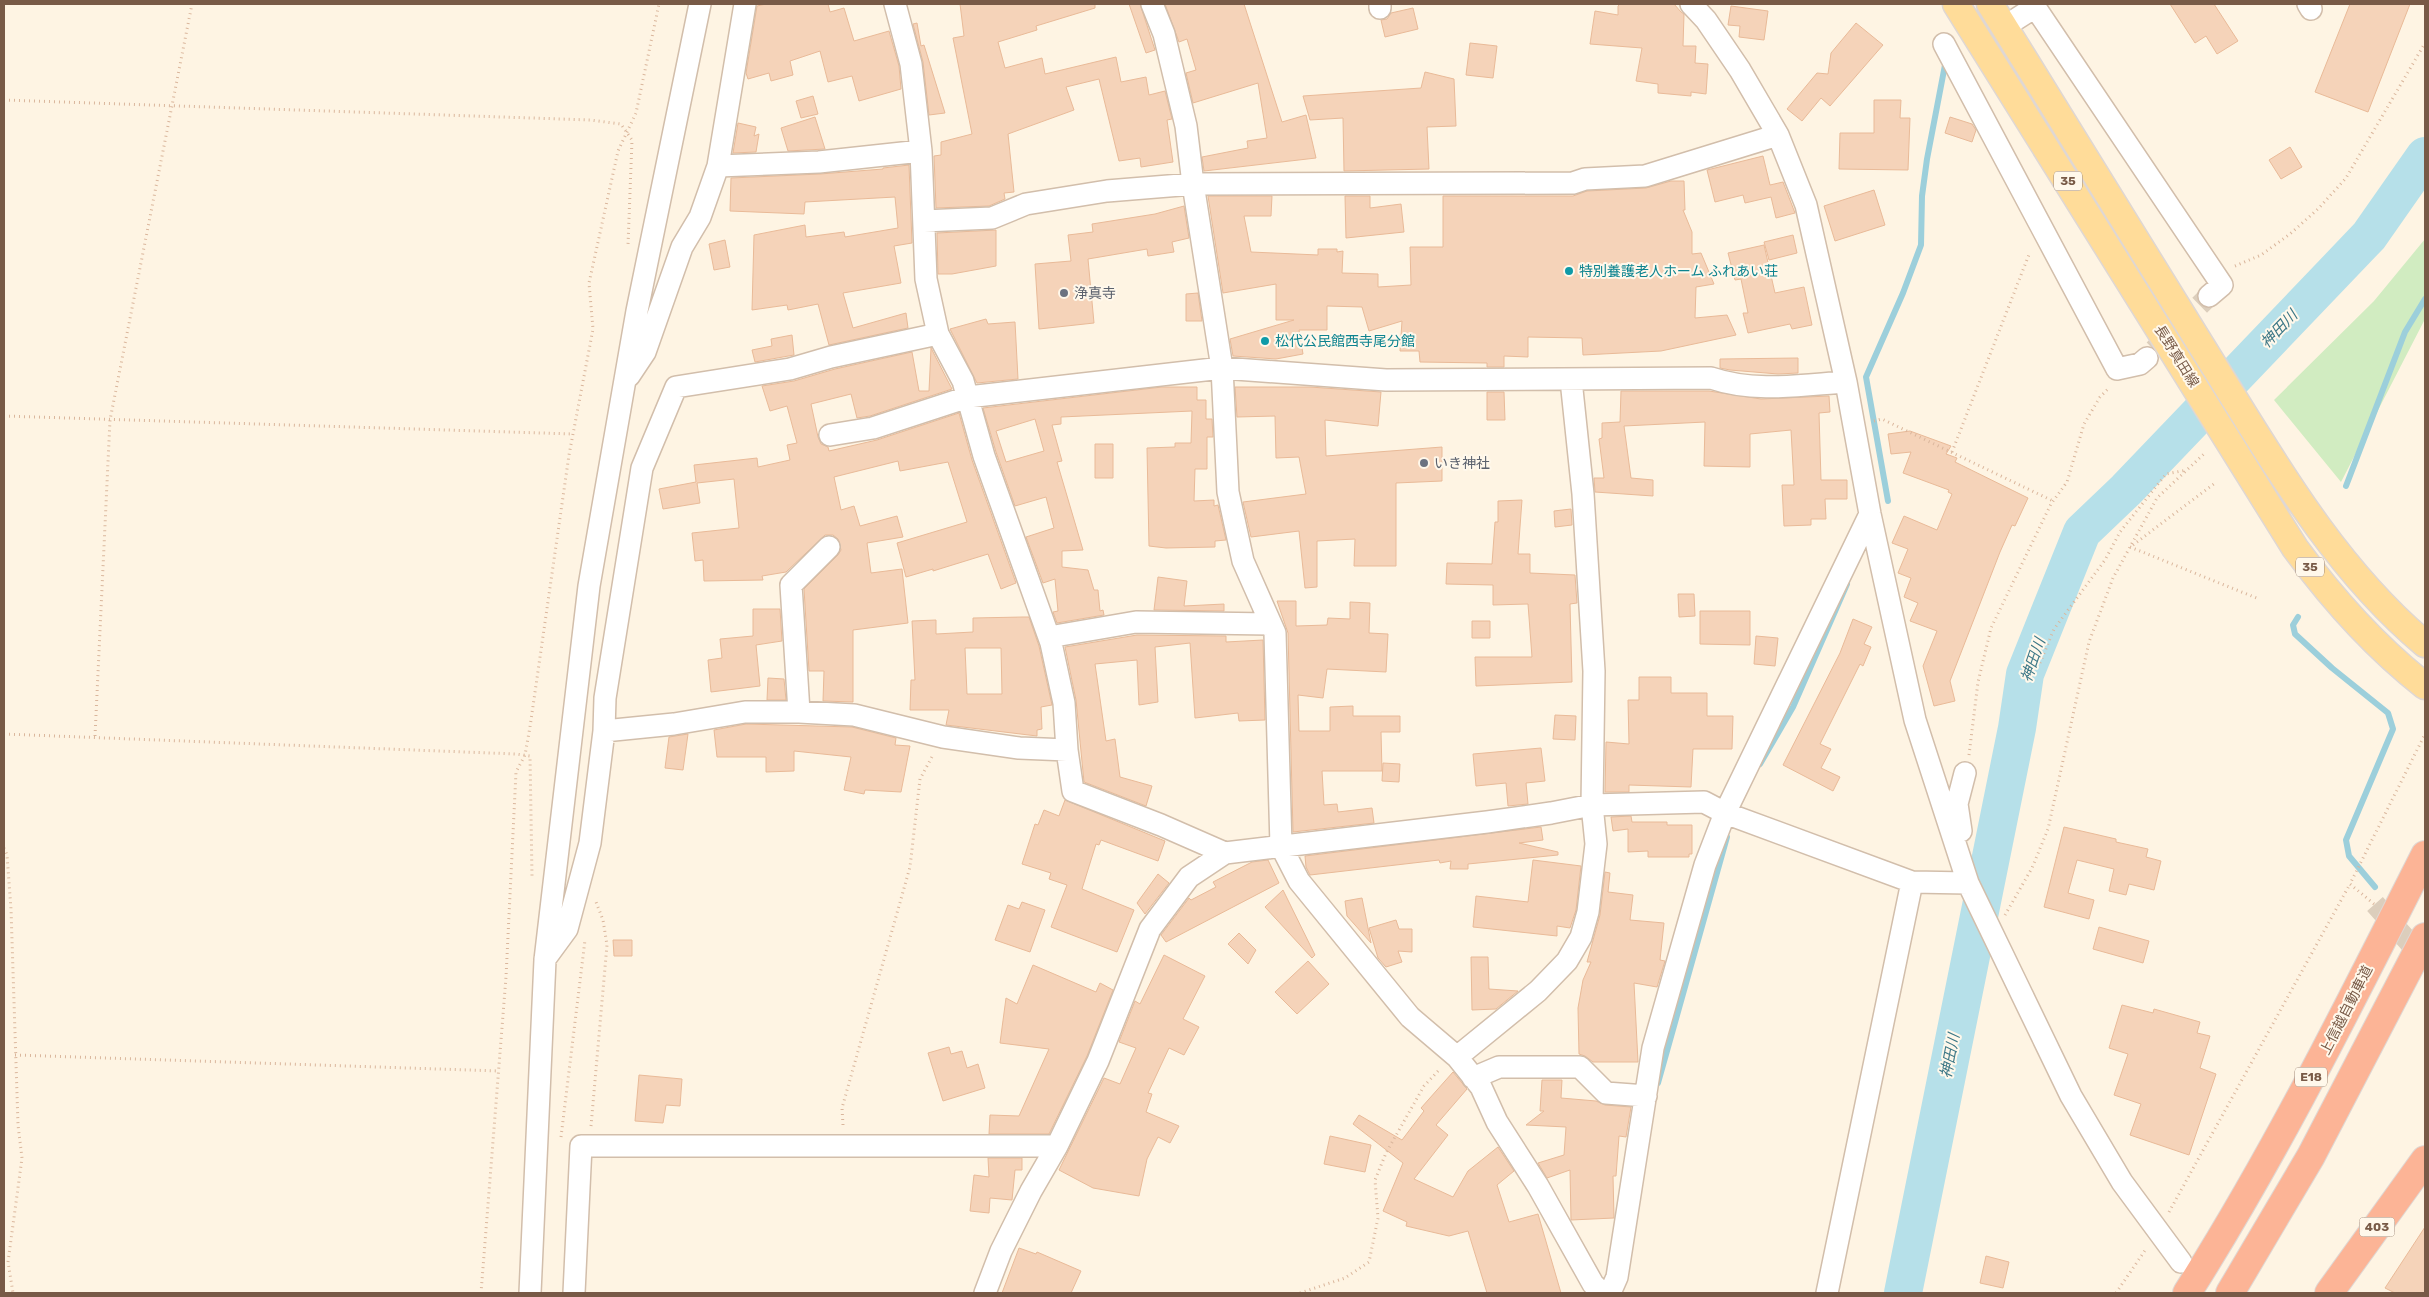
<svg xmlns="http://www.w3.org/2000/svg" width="2429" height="1297" viewBox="0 0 2429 1297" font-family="Rubik,'Noto Sans JP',sans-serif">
	<rect width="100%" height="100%" fill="#fef4e3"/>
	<path fill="#d1ecc1" d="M2425,239v80l-84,163 -67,-82 100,-99z"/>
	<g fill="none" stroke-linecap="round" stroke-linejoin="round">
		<path stroke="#9ccfdb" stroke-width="6" d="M2346,486l59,-154 20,-33
			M1888,501l-22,-124 37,-84 18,-48 1,-49 5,-37 18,-94
			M2298,617l-5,8 2,9 37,34 56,45 5,16 -47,111 3,16 26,31
			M1760,764l33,-57 54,-123
			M1658,1083l69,-246"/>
		<path stroke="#b6e0e9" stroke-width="38" d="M1903,1293l114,-565 8,-54 57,-142 44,-42 243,-254 56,-80"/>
	</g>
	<path fill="#f5d3b9" stroke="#e9ba98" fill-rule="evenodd" d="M766,4h62l2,8 14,-4 10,33 35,-10 10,35 2,23 -42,12 -7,-25 -24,6 -8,-31 -30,10 3,14 -22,6 -2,-8 -21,6 -2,-6 11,-67z
		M960,4h135v4l-59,18 1,4 -39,12 7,26 37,-10 3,16 71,-17 5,25 25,-5 3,18 16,-4 7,28 -5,1 6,42 -32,5 -1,-9 -21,3 -20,-82 -33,8 8,23 -66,24 6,58 -10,1 1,6 -16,7 -53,2 -2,-52 7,-1v-13l31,-8 -19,-96 11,-2z
		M1129,4h11l15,46 -9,3z
		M1165,4h79l38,118 24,-7 10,43 -112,13 -2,-14 46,-9 -1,-7 20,-3 -9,-55 -65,20 -7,-30 10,-3 -9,-31 -8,3z
		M1620,4h54l7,8 3,2 -1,32h13l-1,17 13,1 -2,30 -15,-2v4l-33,-3v-9l-22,-3 6,-33 -52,-4 5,-33 23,4v-9z
		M2170,4h44l24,37 -21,13 -11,-18 -11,7z
		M2350,4h60l-42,108 -53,-20z
		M1731,6l37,5 -4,29 -25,-3 1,-11 -12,-1z
		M1413,8l5,21 -33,8 -4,-17 6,-1 4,-6z
		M917,23l4,23 3,-1 21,68 -16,2 -6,-53 -10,-38z
		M1856,23l27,22 -53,61 -9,-8 -19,23 -15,-12 30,-36 11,1 3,-21z
		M1470,43l27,3 -4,32 -27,-3z
		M1425,72l29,7 2,47 -29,1 2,42 -85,2 -1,-53 -33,2 -7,-24 118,-8z
		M813,96l5,18 -17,4 -5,-17z
		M1874,100h27l-1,18h10l-2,52 -69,-1 1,-36h34z
		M815,117l10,32 -37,2 -7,-23z
		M1950,117l22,7 4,6 -4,12 -27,-9z
		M738,123l18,4 -2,9 5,-2 -3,18 -23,1z
		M2290,147l12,20 -21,12 -12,-19z
		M1763,156l7,29 13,-3 12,31 -19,5 -5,-21 -26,6 -2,-8 -28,7 -8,-32z
		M909,165l3,78 -18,3 7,37 -58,10 10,35 53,-15 2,15 -79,17 -11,-41 -30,6 -1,-5 -35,5 2,-75 51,-10 1,12 38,-5 1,5 53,-9 -3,-31 -90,5 -1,12 -74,-3 1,-33 89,-4 63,-5v-1z
		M1671,181h13l1,29h-2l9,22v22l9,-1 13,31 -18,3 -1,31 32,-3 9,20 -75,16 -78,4 -1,-17 -54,-1v20l-24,-1v11h-17v-4l-67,-1 -1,-11h-19l2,-30 -33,10 -7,-24 -35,-1v24h-28l4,24 -27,5 -43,-3 -3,-17 64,-19h-18v-36l-53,9 -15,-97h64l-1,20h-27l7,36 67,3v-6h19v3l6,-1 -1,22 36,1v13l33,-2 -1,-38h33v-51h130l14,-5 59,-3z
		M1874,190l11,35 -50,16 -11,-35z
		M1345,196h25v12l31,-4 3,28 -58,6z
		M1184,206l5,32 -17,4 2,10 -26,4 -1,-7 -59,10 6,64 -55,6 -4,-65 36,-3 -3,-26 25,-3 -1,-8 63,-10z
		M996,230v36l-44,8h-14l-1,-41z
		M1793,235l4,18 -28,7 -5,-18z
		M725,240l5,27 -16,3 -5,-26z
		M1764,245l11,48 29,-6 8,38 -20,4 -2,-5 -42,9 -5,-20h5l-7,-34 -6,1 -7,-27z
		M1198,293l4,28h-16v-27z
		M986,319l2,5 27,-2 3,57 -41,4 -27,-54z
		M792,335l2,20 -39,7 -3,-12 20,-4 -1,-7z
		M931,348l21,41 -82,27 -13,2 -6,-24 -40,10 7,33 3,7 7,3 1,4 48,-11 82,-27 13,47 44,123 -15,6 -13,-35 -55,17v-2l-27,8 -9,-34 70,-21 -19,-60 -48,9 -2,-10 -64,16 7,33 13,-4 6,20 37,-10 6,21 -36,6 4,30 31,-4 6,54 -55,7v72l-30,-1 1,-30h-15l-5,-82 34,-34 3,-5 -3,-11 -5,-4h-8l-39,37 -24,4 1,4 -59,1 -1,-21 -8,1 -3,-28 47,-5 -5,-49 -37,4 3,20 -37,6 -4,-20 37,-7 -2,-17 63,-7 1,9 32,-7 -3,-15 10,-2 -10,-37 -17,5 -8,-25 32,-5 41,-12 77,-17 7,39h10z
		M1798,358v15l-20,1 -48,-4 -10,-2v-9z
		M1162,387h35v13h9v19h6l1,18h-6v32h-12l-1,32 20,-1v6l4,-1 8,35 -11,1v6l-49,1 -17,-2 -2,-98 28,-1v-4h16l1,-32 -131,6v7l-9,1 10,36 -5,1 26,88 -21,1v16l26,3 6,20h4l2,21 3,-1 1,5 -47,8 -4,-11 5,-1 -3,-32 -12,4 -17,-46 28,-9 -8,-31 -31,9 -19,-54 -13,-44zM1035,419l9,32 -38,11 -10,-31z
		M1235,387h75l71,5 -3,34 -53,-6 1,36 116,-9v34l-46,2v83h-42l1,-27 -38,2v46l-12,1 -6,-57 -48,6 -8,-35 63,-8 -7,-37 -23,1 -1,-42 -38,1z
		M1621,391h88l52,8 68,-3 1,16 -11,1 2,67h26v19h-22l1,20h-15v6l-27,1 -2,-41h12l-3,-55 -41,4v33l-46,-1 1,-44 -81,4 7,52 22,2v16l-58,-4 -1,-14h10l-5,-39 3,-1v-15l18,-1z
		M1487,392h17l1,28h-18z
		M1910,431l41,15 -5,8 11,4 -2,4 73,36 -13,28 -3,-1 -12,27 -50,129 5,20 -21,5 -11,-40 14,-35 -27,-10 8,-18 -14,-6 7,-19 -13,-5 10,-24 -16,-6 12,-27 33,14 15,-36 -4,-2 1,-2 -46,-17 8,-21 -20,2 -3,-20z
		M1095,444h18v34h-18z
		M1522,500l-4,54h12v19l45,2 2,28 -7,1 2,78 -96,4 -1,-29h57l-4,-53 -35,1v-20l-47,-1 1,-21 45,1 3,-42h3v-21z
		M1571,509l1,16 -17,2 -1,-16z
		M1158,577l29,4 -3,25 40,-2v7l-70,-1z
		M1678,594h16l1,22 -16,1z
		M1277,601h19v25l31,-1 1,-7 22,1v-17l20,1 -1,30 19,1 -2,38 -59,-3 -4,29 -25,-3 1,36h31v-24l23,-1v10h47v16h-19l1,39h-60l2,34 13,-1 1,8 34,-4 2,15 -81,9 -5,-199z
		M753,609h27l2,32 -26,4 4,41 -49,6 -3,-32 14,-2 -2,-19 33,-3z
		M1700,611h50v34l-50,-1z
		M1023,617h6l10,29 13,59 -11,2 1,22 -5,1v6l-91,-11 3,-15h-39l1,-30h4l-3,-59 24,-1v14l37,-2v-14zM965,648h36l1,46h-35z
		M1853,619l19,8 -8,17 7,3 -8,19 -3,-2 -40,80 11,5 -10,19 19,9 -7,14 -50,-26 57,-112z
		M1472,621h18v17h-18z
		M1137,635l89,1v6l37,-2 2,80 -26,1 -1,-8 -43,5 -5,-75 -35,4 3,55 -19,3 -2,-45 -42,4 11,77 9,-2 5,38 32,9 -6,20 -62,-24 -8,-82 -11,-53z
		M1756,636l22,2 -3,28 -21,-2z
		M1639,677h32v16h36v23h26l-1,33h-39l-2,38 -62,-2v7h-24l1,-50 23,2 -1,-44h11z
		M768,678l16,1 2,21h-19z
		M1555,715l21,1 -1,24 -22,-1z
		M746,724l106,3 44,11 -1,7 15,1 -9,46 -36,-2 -1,4 -20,-4 7,-33 -57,-6v20l-28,1v-15h-49l-3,-27z
		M688,734l-5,36 -18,-2 4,-31z
		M1541,748l4,33 -19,2 2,21 -20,2 -2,-23 -30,3 -3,-32z
		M1383,763l17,1 -1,18 -17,-1z
		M1065,800l100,41 -7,20 -57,-21 -2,5 -3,-1 -14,45 52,21 -17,42 -66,-25 16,-42 -18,-6 2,-6 -29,-9 13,-40 3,1 6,-15 15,6z
		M1631,816l1,6h35v3h25v29h-3v3h-41v-6l-20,1v-23l-15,2 -2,-14z
		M1541,827l2,13 -24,3 39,9v3l-90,9v5h-18l1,-8 -11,2 -1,-3 -129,15 -4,-8 -1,-11z
		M2064,827l52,12v3l32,7 -2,8 15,4 -7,29 -25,-6 -3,11 -17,-4 5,-22 -37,-9 -9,33 26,7 -5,19 -45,-12z
		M1268,860l11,23 -113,59 -5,-7 28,-37 2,2 25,-13 -3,-5 39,-20z
		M1533,860l48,6 -5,44 -6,18 -13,-2v10l-84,-9 3,-31 52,6z
		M1605,872l5,1 -2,19 25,3 -3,25 34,3 -4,37 5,1 -8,26 -23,-4 4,79h-45l-8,-6 -6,-2 -1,-46 5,-28 8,-18h-4l13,-47z
		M1158,874l11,9 -24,31 -8,-11z
		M1283,890l32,65 -3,3 -47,-51z
		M1362,898l9,45 -24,-27 -2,-15z
		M1022,902l23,8 -15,42 -35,-12 13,-35 11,4z
		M1396,920l3,9h13v23l-14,-1 4,11 -16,5 -8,-9 -9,-30z
		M2099,927l50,14 -6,22 -50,-14z
		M1239,933l17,17 -8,14 -20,-20z
		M613,940h19v16h-18z
		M1164,955l41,21 -22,43 16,8 -15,28 -15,-7 -21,45 4,1 -6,18 33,14 -9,17 -12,-6 -11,22 -8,37 -46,-8 -34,-18 45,-92 16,6 16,-36 -17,-6 16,-41 5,3z
		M1471,957h17l1,32 29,2 -22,18 -24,1z
		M1308,961l21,23 -32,30 -22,-22z
		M1033,965l63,27 4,-9 13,7 -26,66 -38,78h-60l1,-19 29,1 30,-67 -49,-6 6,-45 11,6z
		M2122,1005l31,8 1,-4 46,13 -3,11 13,3 -10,32 16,6 -27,81 -59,-20 11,-31 -27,-9 14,-41 -19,-6z
		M949,1047l2,7 11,-3 5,17 11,-4 7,24 -42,13 -15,-48z
		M1453,1072l14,17 -31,36 12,10 -34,44 39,18 15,-26 30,-24 16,24 -17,14 12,37 29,-8 23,79h-74l-19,-62 -19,5 -43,-10 1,-4 -24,-11 20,-48 -50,-39 6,-9 43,25 22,-29 -3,-3z
		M639,1075l43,4 -2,27 -14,-1 -3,18 -28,-2z
		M1542,1080h20l-1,18 35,3 9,4 26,2 -5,30 -7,-1 -3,40h-3l1,42 -43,2 -1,-50 -23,8 -9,-15 26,-8 2,-28 -40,-2 18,-14h-4z
		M1330,1136l41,9 -6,27 -41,-8z
		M988,1158h34v12h-7l-3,30 -22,-2 -1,15 -19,-2 4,-36 15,2z
		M2425,1227v66h-30l-10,-5z
		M1019,1248l17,6 1,-2 44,19 -10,22h-69z
		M1986,1256l23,6 -6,26 -23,-5z"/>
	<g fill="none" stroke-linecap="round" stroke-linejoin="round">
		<path stroke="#dccebc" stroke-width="21" stroke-dasharray="21 11" stroke-linecap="butt" d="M2154,350l55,-54
			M2375,904l50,56"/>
		<g stroke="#d2beab" stroke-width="24">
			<path id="minor" d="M895,4l16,60 10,87 5,128 12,55 25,47 21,75 67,187 13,60 3,47 6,41 88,34 64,28
				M1152,4l12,30 22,92 7,58 29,184 6,124 15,69 32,72 6,213 18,35 111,136 47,40 24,30 16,35 41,64 55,98 9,9
				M1380,4v4
				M1691,4l15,16 34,50 38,65 28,70 40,177 24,132 45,206 53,163 103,213 51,86 59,80
				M2308,4l3,5
				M2004,27l31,-20 187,278 -13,11
				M1944,44l173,325 23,-5 7,-6
				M718,166l27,-162
				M924,221l68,-3 34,-14 81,-13 86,-7 380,-1 12,-4 60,-3 133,-41
				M629,376l16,-24 37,-105 18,-30 18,-51 101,-4 102,-11
				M830,435l43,-7 95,-31 254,-29 164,12 325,-2c44,15 90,7 135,4
				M1049,637l87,-15 134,2
				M799,712l-8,-127 38,-38
				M604,731l70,-7 71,-12h54l55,3 89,22 76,11 48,2
				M1961,831l-4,-27 8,-31
				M545,959l22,-30 23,-86 14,-112 1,-33 37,-230 34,-81 114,-18 41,-12 107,-23
				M1457,1057l81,-66 29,-30 14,-24 7,-25 8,-68 -4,-39 2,-134 -11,-177 -12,-114
				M1473,1078l26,-11h81l26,26 40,3
				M530,1293l15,-333 44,-374 48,-275 63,-307
				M574,1293l7,-147h476
				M985,1293l16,-42 30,-60 26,-45 41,-85 52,-132 39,-52 36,-24 262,-31 64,-9 41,-8 112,-3 21,11 187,69 56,1
				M1610,1293l7,-16 36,-229 52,-183 20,-52 145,-299
				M1827,1293l85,-411"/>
		</g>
		<g stroke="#dfd7d3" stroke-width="29">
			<path id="major" d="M1956,4l339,544c38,52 79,98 130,138
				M1990,4c75,120 148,241 224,362 61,98 121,203 211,278"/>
		</g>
		<g stroke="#dfd7d3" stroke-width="30">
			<path id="highway" d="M2187,1293c89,-140 163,-290 238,-438
				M2230,1293l81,-137 114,-219
				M2329,1293l96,-133"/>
		</g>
		<path stroke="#dab69c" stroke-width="3" stroke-dasharray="1 4" stroke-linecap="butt" d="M4,100l586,20 31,4 11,16 -4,105
			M2235,266l26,-11 29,-21 29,-26 27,-30 79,-135
			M4,416l569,18
			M1874,421l8,-2 171,82
			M1952,452l78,-200
			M2133,545l82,-62
			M2130,547l129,52
			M2040,663l14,-34 51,-69 15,-28 46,-58 21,-4
			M4,734l512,20 14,2 2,120
			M95,736l15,-316 82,-416
			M1969,755l9,-73 13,-54 60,-124 16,-22 17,-58 16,-27 9,-9
			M4,848l3,7 4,54 7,216 4,33 -14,104 5,31
			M2374,904l-24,-20 75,-150
			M2005,915l27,-47 16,-39 41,-187 24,-64 44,-80 49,-46
			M15,1055l484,16
			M843,1125l-1,-17 68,-241 10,-88 13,-24
			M591,1126l16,-181 -4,-25 -7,-18
			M561,1137l24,-197
			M2169,1212l181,-328
			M481,1293l25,-316 10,-205 9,-17 5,-28 39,-272 24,-126 -4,-46 29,-132 18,-38 23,-109
			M1300,1293l45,-15 24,-16 9,-44 -3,-38 11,-27 38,-67 16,-17
			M2116,1293l30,-44"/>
		<use href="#minor" stroke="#fff" stroke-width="21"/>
		<use href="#major" stroke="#ffdc99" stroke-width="26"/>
		<use href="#highway" stroke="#fcb496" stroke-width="28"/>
	</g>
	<g fill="#0f9aa8" stroke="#fff8eb" stroke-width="2">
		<circle cx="1569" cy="271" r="5"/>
		<circle cx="1265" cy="341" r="5"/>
	</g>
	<g fill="#6b7280" stroke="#fff8eb" stroke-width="2">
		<circle cx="1064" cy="293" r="5"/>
		<circle cx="1424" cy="463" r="5"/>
	</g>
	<g text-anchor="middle" stroke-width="4" stroke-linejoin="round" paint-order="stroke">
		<g fill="#fff8eb" stroke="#a08978" stroke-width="1">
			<rect x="2054" y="171.5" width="28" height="19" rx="4"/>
			<rect x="2296" y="557.5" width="28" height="19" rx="4"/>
			<rect x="2295" y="1067.5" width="32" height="19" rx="4"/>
			<rect x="2359.5" y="1217.5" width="35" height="19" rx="4"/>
		</g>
		<g font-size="12" font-weight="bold" fill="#785a47">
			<text x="2068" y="185">35</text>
			<text x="2310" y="571">35</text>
			<text x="2311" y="1081">E18</text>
			<text x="2377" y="1231">403</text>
		</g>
		<g font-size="14" fill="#0d838f" stroke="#fff8eb" text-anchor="start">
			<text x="1579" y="276">特別養護老人ホーム ふれあい荘</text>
			<text x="1275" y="346">松代公民館西寺尾分館</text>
		</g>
		<g font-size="14" fill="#5b616d" stroke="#fff8eb" text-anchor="start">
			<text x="1074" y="298">浄真寺</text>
			<text x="1434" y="468">いき神社</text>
		</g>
		<g font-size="14" fill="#785a47" stroke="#fff8eb">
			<text transform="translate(2177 356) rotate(58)" y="5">長野真田線</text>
			<text transform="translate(2346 1010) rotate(-63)" y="5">上信越自動車道</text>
		</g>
		<g font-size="15" font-style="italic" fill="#3c7786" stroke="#fff8eb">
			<text transform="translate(2279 329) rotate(-46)" y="5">神田川</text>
			<text transform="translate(2033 660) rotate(-71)" y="5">神田川</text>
			<text transform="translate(1950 1056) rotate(-79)" y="5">神田川</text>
		</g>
	</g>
	<rect width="2429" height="1297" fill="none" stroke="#785a47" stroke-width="10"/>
</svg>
